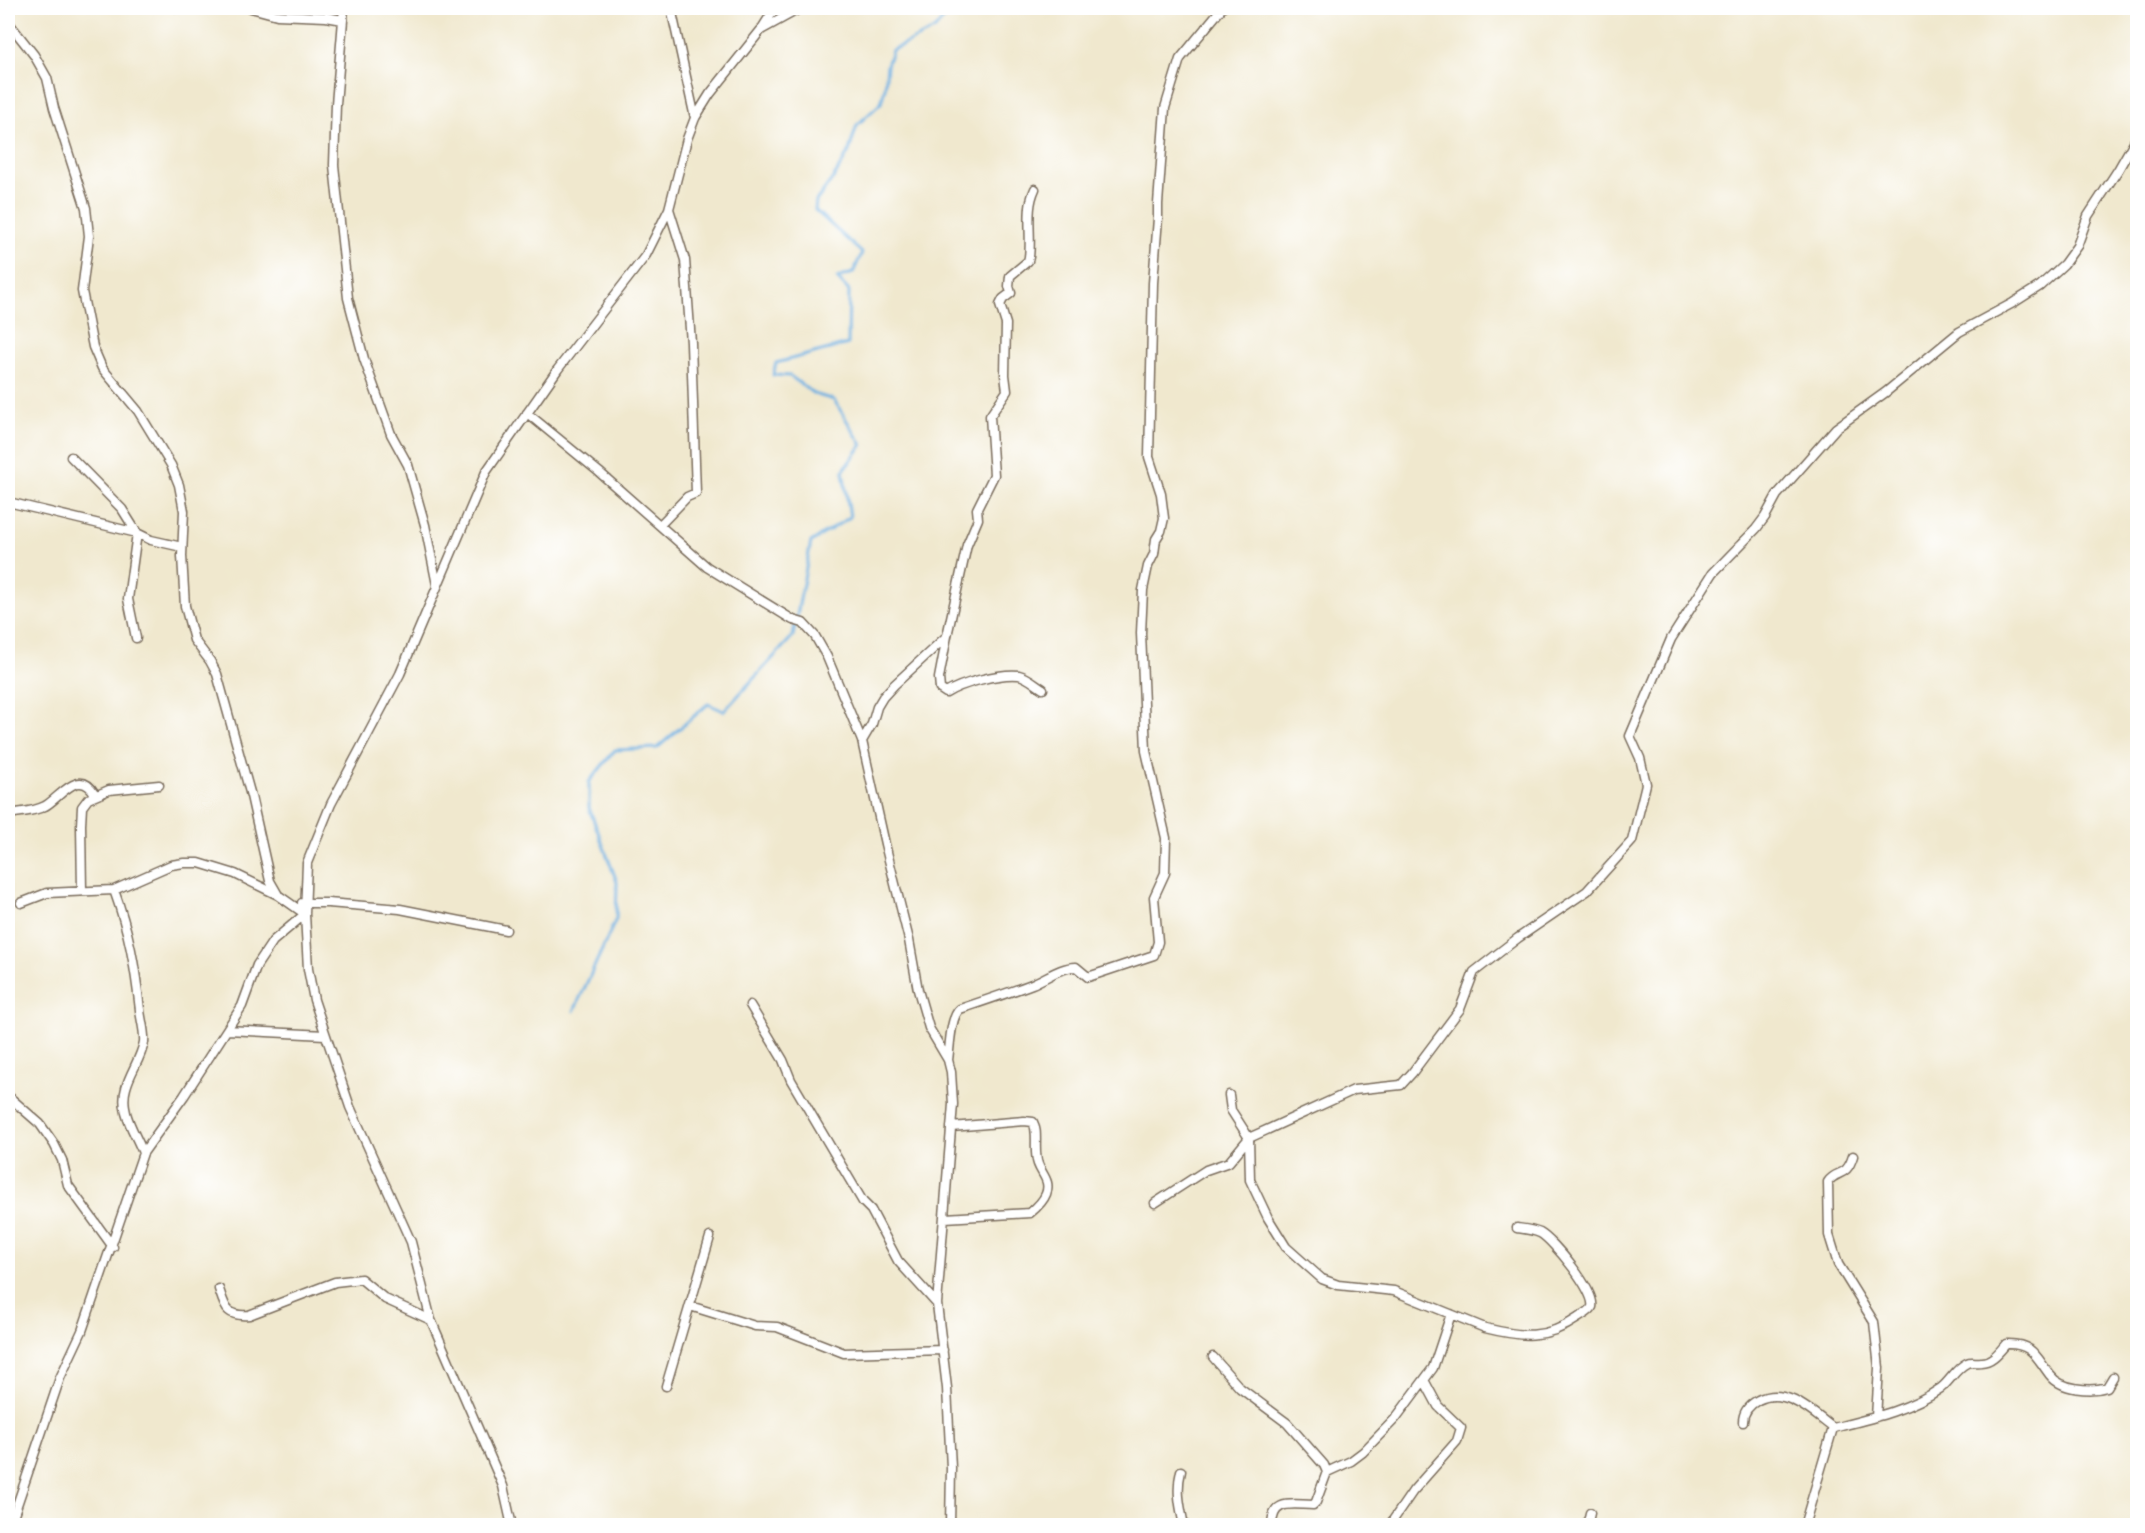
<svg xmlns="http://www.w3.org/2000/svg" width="2145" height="1533" viewBox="0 0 2145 1533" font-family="'Libre Caslon Text',serif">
	<rect width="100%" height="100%" fill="#fff"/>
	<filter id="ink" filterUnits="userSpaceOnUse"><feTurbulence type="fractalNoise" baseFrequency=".0167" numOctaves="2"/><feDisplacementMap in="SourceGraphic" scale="12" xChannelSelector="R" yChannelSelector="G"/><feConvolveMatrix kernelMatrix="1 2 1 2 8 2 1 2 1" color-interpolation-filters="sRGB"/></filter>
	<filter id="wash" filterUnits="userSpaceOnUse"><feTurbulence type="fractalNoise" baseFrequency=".008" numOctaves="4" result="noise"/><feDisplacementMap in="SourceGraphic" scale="24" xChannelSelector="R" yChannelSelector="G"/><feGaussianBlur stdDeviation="1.35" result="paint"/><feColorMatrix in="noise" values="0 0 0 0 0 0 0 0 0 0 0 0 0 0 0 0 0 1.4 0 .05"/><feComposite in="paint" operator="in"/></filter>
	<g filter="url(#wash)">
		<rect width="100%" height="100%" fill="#f0e8ce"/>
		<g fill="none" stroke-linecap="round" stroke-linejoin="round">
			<path stroke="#6cafe1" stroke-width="3" d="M574,1011l42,-92 1,-37 -28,-74v-26l26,-32 42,-2 51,-44 16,7 69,-75 18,-94 39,-25 -7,-46 19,-26 -28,-45 -20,-6 -24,-18 -17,-1 3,-12 72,-19 1,-53 -12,-13 16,-5 9,-20 -47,-43 1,-9 20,-27 13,-23 8,-26 24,-22 4,-15 2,-23 5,-15 42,-20 19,-22"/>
		</g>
	</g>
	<g filter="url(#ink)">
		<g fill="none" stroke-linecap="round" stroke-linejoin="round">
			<g stroke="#7a6c5c" stroke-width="11">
				<path id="street" d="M178,8h32
					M251,8l26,7 49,2 17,3
					M344,8l-8,96 -2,61 14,133 16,61 27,75 17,31 17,60 12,60
					M671,8l24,110
					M8,22l26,33 13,23 7,30 32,100 3,28 -7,55 11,56 9,21 36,43 33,54 8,20 5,26 -2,45 3,50 9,34 16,21 7,13 34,122 19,85 8,14 27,19
					M763,27l12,-19
					M527,413l72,59 108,95 86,53 10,3 12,13 12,21 35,84 23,103 24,96 9,50 11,38 19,32 3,12 2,32 -16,200 10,84 4,80 -1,58
					M71,457l51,52 15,24 -9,66 8,39
					M8,502l129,31 14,7 31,7
					M660,525l27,-28 9,-4 -5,-150 -6,-83 -16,-51
					M947,636l-8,42 1,11 6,4c16,-10 53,-20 73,-18 9,2 16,9 24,14
					M862,741l10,-17 5,-17 6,-10 11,-12 53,-49 20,-91 11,-26 -1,-10 17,-34 -4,-59 17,-25 -2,-16 1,-51 -6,-19 3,-6 8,-6 -2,-7 1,-10 18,-15 1,-4c3,-23 -4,-47 6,-68
					M8,814c11,-2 26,-2 37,-8 14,-7 34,-40 50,-12
					M114,890c15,42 21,75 26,120 1,10 5,22 4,32 -3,17 -14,30 -18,46 -7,24 9,44 17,65
					M82,891l-1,-66 1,-18 6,-8 21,-9 50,-5
					M21,903l26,-10 67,-3 57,-25 13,-2h15l36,11 43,21
					M302,903h26l72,6 106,21
					M750,1005l33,55 8,20 72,122 8,8 27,51 39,43
					M227,1030l98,5
					M948,1060c2,-13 2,-43 12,-51 24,-8 48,-16 72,-25 15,-6 28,-17 44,-17l12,10 66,-22 4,-13 -4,-45 11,-24 1,-35 -20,-87 -5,-118 2,-43 5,-24 6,-12 2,-15 5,-8 3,-13 -3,-24 -12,-37 4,-174 5,-65v-14l7,-96 15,-49 42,-51
					M1229,1095l2,15 18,28 1,42 18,38 18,29 36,32 16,6 56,6 91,37c36,9 61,12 93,-10 4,-3 12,-6 14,-11 4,-15 -39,-67 -52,-74 -7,-3 -16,-4 -23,-5
					M8,1096l32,28 14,20 8,16 6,25 45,62
					M1853,1156c-7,23 -16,13 -25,26l1,53 9,29 36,58 5,46 -3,49
					M1155,1203l51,-33 23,-8 20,-24 105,-48 47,-5 11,-12 48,-64 14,-37 44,-34 69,-47 45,-50 14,-57 -6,-26 -10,-22 41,-97 42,-66 43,-44 9,-12 12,-22 59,-67 50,-36 73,-60 54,-29 27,-17 24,-22 13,-18 11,-30 30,-46 20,-35
					M945,1218l85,-5c6,-5 13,-11 16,-19 5,-13 -4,-19 -8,-30 -5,-13 1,-32 -5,-42l-9,-1 -73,6
					M219,1289c6,18 7,28 30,26l86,-33 26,-3 24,20 46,21
					M690,1306l65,20 22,1 67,26 99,-3
					M1213,1357l27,31 47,35 37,42 3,7 -11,30 -3,3c-20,0 -41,-7 -41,21
					M666,1386l44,-149
					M1743,1422c0,-10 6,-17 15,-22 28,-14 54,12 75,28
					M1181,1471c-5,19 -1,35 3,55
					M1327,1472l24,-11 12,-9 32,-33 38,-51 18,-54
					M9,1526l6,-15 45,-133 22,-47 61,-178 41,-57 58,-90 15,-41 16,-24 32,-27
					M512,1526l-9,-40 -72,-166 -20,-78 -61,-135 -36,-107 -6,-31 -3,-55 2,-51 24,-59 69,-130 86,-202 72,-103 88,-114 23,-46 18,-70 8,-21 15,-24 51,-64 40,-22
					M1389,1526l24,-35 44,-50 4,-13 -23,-22 -14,-26
					M1587,1526l3,-13
					M1804,1526l29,-98c36,-9 77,-18 108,-40 9,-7 15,-20 26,-25 4,-2 10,0 14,-1 11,0 18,-10 25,-18 27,-1 30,13 44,31 11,15 41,17 57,12l6,-10"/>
			</g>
			<use href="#street" stroke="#fff" stroke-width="8"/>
		</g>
	</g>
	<rect width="2145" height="1533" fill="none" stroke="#fff" stroke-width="30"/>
</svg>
